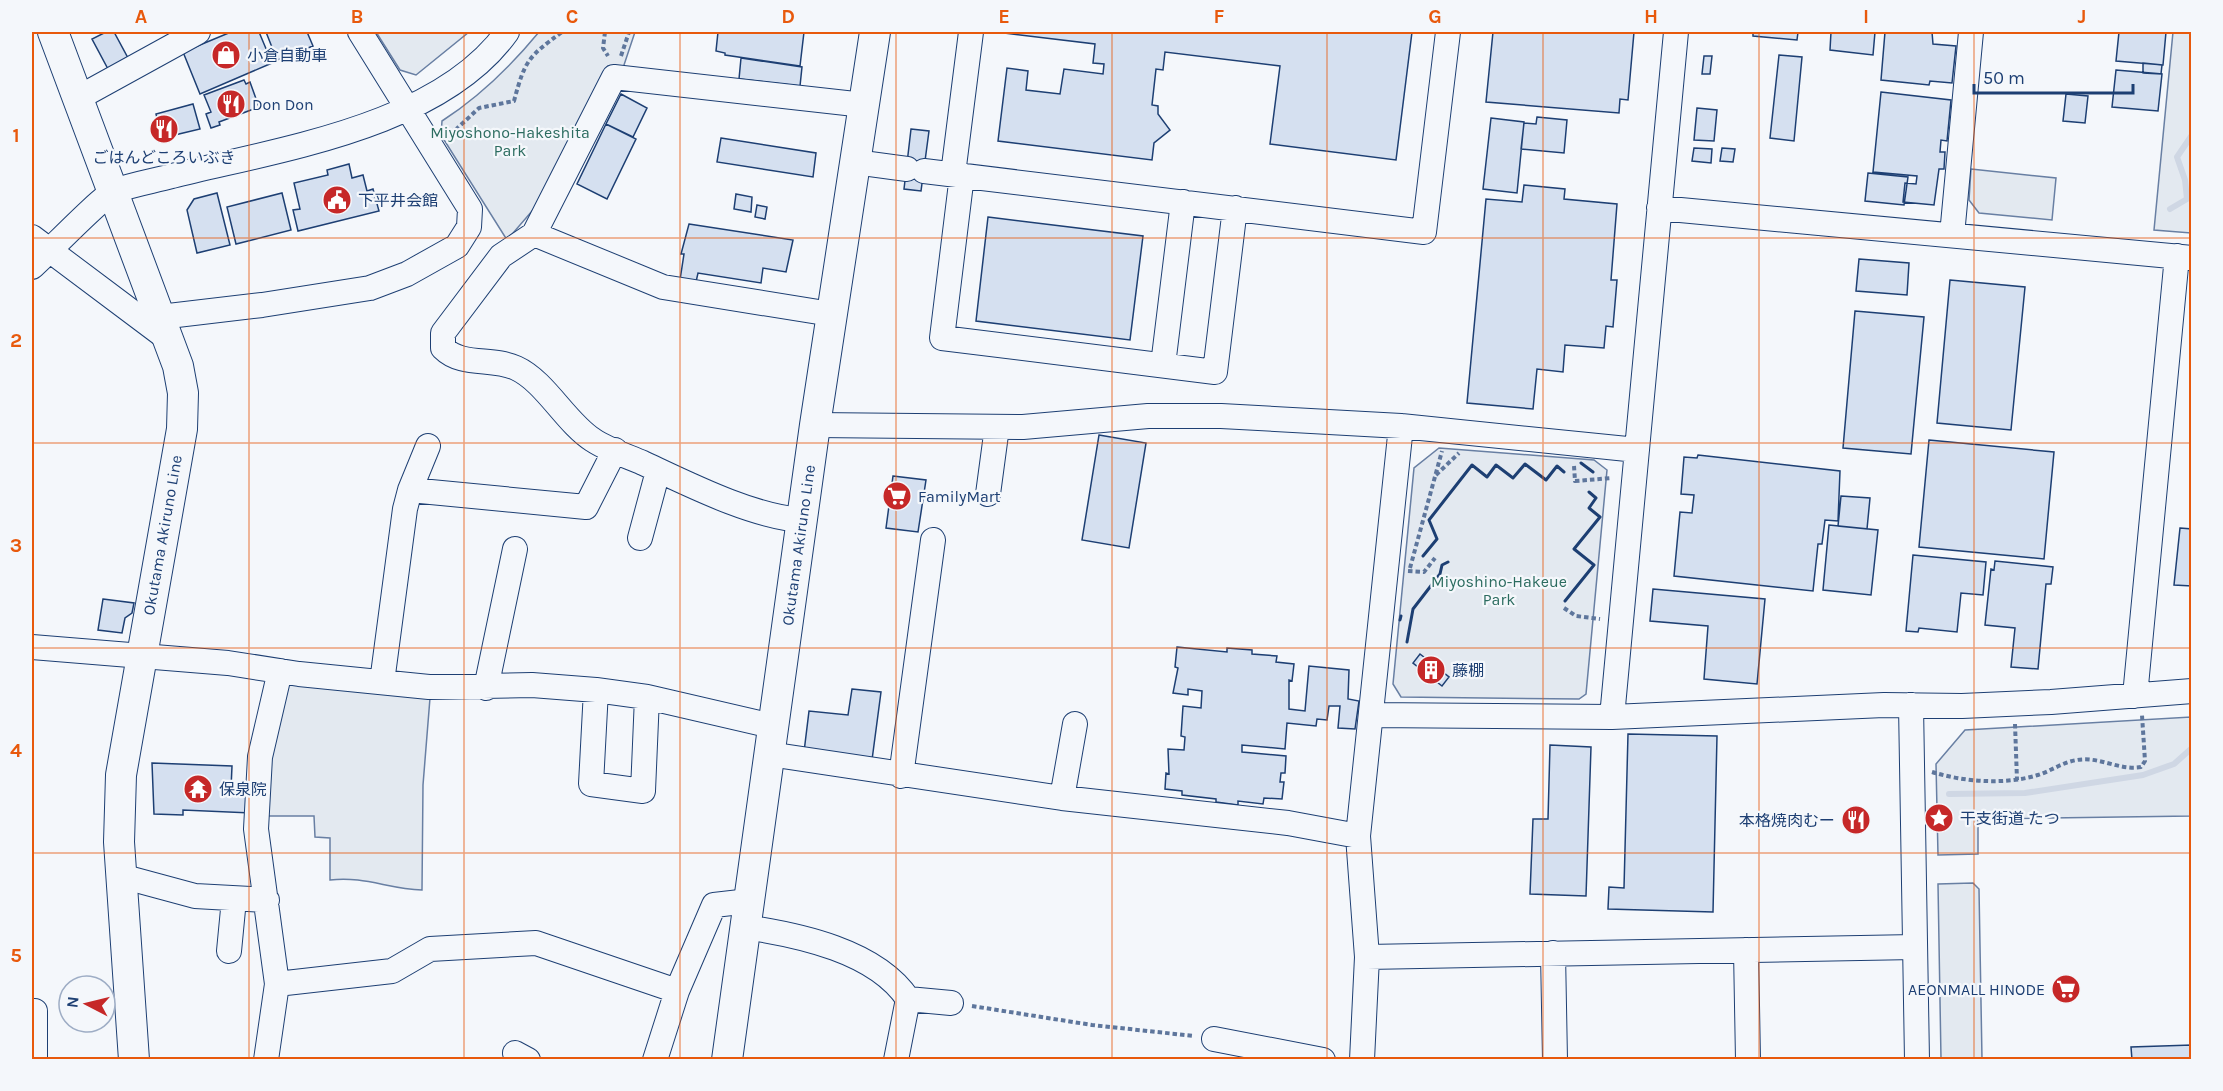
<svg xmlns="http://www.w3.org/2000/svg" width="2223" height="1091" viewBox="0 0 2223 1091" font-family="Karla,'Noto Sans JP',sans-serif">
	<rect width="100%" height="100%" fill="#f4f7fb"/>
	<path fill="#e3e9f0" stroke="#687fa3" stroke-width="1.5" d="M376,32h93l-53,43 -16,-5z
		M539,32h96l-12,36 -15,-2 -63,130 -38,44 -66,-105 1,-14c37,-24 69,-55 97,-89z
		M2173,32h18v201l-37,-3z
		M1971,169l85,9 -4,42 -73,-7 -10,-13z
		M1439,448l155,12 13,10 -21,224 -7,5 -178,-2 -8,-13 21,-216z
		M282,680l148,18 -7,87 -1,105c-34,-1 -57,-14 -92,-10v-42l-15,-1 -1,-21h-51z
		M2191,717v99l-213,3v35l-40,1 -2,-91 29,-34z
		M1973,883l6,6 3,170h-41l-3,-175z"/>
	<g fill="none" stroke-linecap="round" stroke-linejoin="round">
		<path stroke="#cfd7e4" stroke-width="6" d="M2170,209l17,-10 -2,-19 -8,-23 15,-22
			M1949,794l76,-1 118,-18 31,-11 18,-16"/>
	</g>
	<path fill="#d5e0f0" stroke="#1d3f73" stroke-width="1.5" d="M106,32h8l14,26 -20,11 -16,-30z
		M231,32h28l13,31 -72,31 -17,-42z
		M266,32h41l6,14 -36,14z
		M718,32h86l-4,34 -75,-11v-2l-9,-2z
		M996,32h416l-16,128 -126,-16 10,-78 -115,-14 -2,18 -7,-1 -4,36 6,1v8l12,16 -16,13 -2,17 -154,-19 9,-73 21,3 -2,19 34,4 4,-25 39,5 1,-10 -11,-1 2,-19z
		M1493,32h141l-6,68 -8,-1 -1,14 -133,-11z
		M1753,32h45l-1,8 -44,-4z
		M1831,32h44l-2,23 -43,-5z
		M1885,32h47l1,12 23,2 -4,37 -22,-2 -1,4 -48,-5z
		M2119,32h47l-3,33 -47,-4z
		M1779,55l23,2 -8,84 -24,-3z
		M1704,56h8l-2,18h-8z
		M741,58l61,9 -2,19 -61,-7z
		M2143,63l19,2 -1,9 -18,-1z
		M2116,70l46,4 -4,37 -46,-4z
		M244,80l2,4 4,-2 9,25 -40,15 1,3 -9,3 -5,-14 5,-2 -7,-17z
		M1881,92l70,8 -4,41 -6,-1 -1,12h5l-1,17h-5l-5,36 -31,-3 2,-19 11,1 1,-8 -44,-4z
		M621,94l26,14 -14,29 -27,-13z
		M2066,94l22,2 -3,27 -22,-2z
		M193,104l7,25 -38,9 -6,-24z
		M1697,108l20,2 -3,31 -20,-1z
		M1537,117l30,3 -3,33 -43,-4 3,-26 12,1z
		M1491,118l33,4 -7,71 -34,-4z
		M606,124l30,15 -29,60 -30,-15z
		M911,129l18,2 -8,60 -17,-2z
		M721,138l95,15 -3,24 -96,-15z
		M1694,148l18,1 -1,14 -19,-2z
		M1722,148l13,1 -2,13 -13,-1z
		M349,164l3,14 11,-3 4,16 6,-2 6,22 -81,20 -5,-21 7,-1 -6,-26 34,-8 -1,-5z
		M1868,173l40,4 -4,28 -39,-4z
		M1524,185l41,4 -1,10 53,5 -6,76h6l-4,47 -7,-1 -2,22 -39,-3 -2,27 -26,-3 -4,40 -66,-6 19,-204 36,3z
		M217,193l13,52 -33,8 -10,-43 7,-11z
		M282,193l9,37 -55,14 -9,-37z
		M736,194l16,3 -1,15 -17,-3z
		M757,205l10,2 -2,12 -10,-2z
		M988,217l155,19 -13,104 -154,-19z
		M689,224l104,16 -7,32 -23,-4 -2,15 -63,-10 -2,9 -16,-2 4,-26h-3z
		M1859,259l50,4 -2,32 -51,-4z
		M1950,280l75,7 -14,143 -74,-7z
		M1855,311l69,6 -13,137 -68,-6z
		M1099,435l47,8 -17,105 -47,-8z
		M1929,440l125,12 -10,107 -125,-12z
		M1698,455l142,16 -2,50 -13,-1 -3,24h-4l-5,47 -139,-15 6,-64 12,1 2,-18 -13,-1 3,-37 13,1z
		M893,476l33,4 -8,52 -32,-4z
		M1841,496l29,2 -3,31 -29,-3z
		M1829,525l49,5 -7,65 -48,-5z
		M2180,528l12,1v57l-18,-1z
		M1913,555l73,7 -3,33 -22,-2 -4,39 -38,-4 -1,4 -12,-1z
		M1995,561l58,6 -2,17h-5l-8,85 -27,-2 4,-39 -30,-3 6,-56 3,1z
		M1653,589l112,10 -8,85 -53,-5 4,-53 -58,-5z
		M103,599l31,4 -2,10 -7,5 -3,15 -24,-3z
		M1177,647l50,5v-4l25,2v4l25,2 -1,6 18,2 -2,17 -3,-1v29l16,2 4,-45 40,4 -1,29 11,2 -4,28 -17,-1 2,-22h-11l-2,14 -10,-1 -1,7 -29,-3 -2,26 -43,-4v7l44,4 -1,17h-4l-1,9h4l-2,17 -18,-1 -1,6 -25,-3v4l-22,-3v-3l-34,-4v-4l-17,-2 1,-16 3,1 -1,-25 16,1 1,-13 -4,-1 2,-30 18,2 1,-17 -14,-2v6l-15,-2 5,-25 -3,-1z
		M1420,654l29,23 -7,9 -29,-23z
		M852,689l29,3 -9,68 -68,-8 5,-41 39,4z
		M1628,734l89,2 -4,176 -105,-3 1,-22 15,1z
		M1550,745l41,2 -5,149 -56,-2 3,-75h15z
		M152,763l80,3 -1,23h21l-1,24 -68,-3v5l-29,-1z
		M2192,1045v15h-60l-1,-13z"/>
	<g fill="none" stroke-linecap="round" stroke-linejoin="round">
		<g stroke="#1d3f73" stroke-width="26">
			<path id="minor" d="M78,98l120,-66
				M855,162l52,7
				M924,171l500,61 24,-200
				M953,174l18,-142
				M962,175l-20,163 273,34 20,-164
				M1659,208l533,50
				M534,234l129,53 168,27
				M1952,235l19,-203
				M32,237l136,102
				M32,267c16,-14 70,-71 83,-76 18,-7 39,-10 57,-15 107,-27 267,-49 335,-144
				M160,317l102,-12 108,-17 37,-14 50,-28 12,-19 1,-18 -110,-177
				M1163,365l20,-163
				M815,425l208,2 125,-11h73l180,10 236,24
				M410,490l176,17 29,-57
				M988,494l9,-67
				M802,520c-49,-3 -114,-36 -159,-57 -16,-7 -35,-13 -50,-23 -27,-17 -48,-59 -77,-72 -24,-11 -54,-1 -73,-20v-15l58,-77 33,-22 80,-157 250,28
				M640,538l18,-67
				M32,647l196,16 71,11 130,13 103,-2 64,5 51,7 125,29
				M382,682l23,-173 5,-19 18,-44
				M486,688l29,-139
				M596,690l-5,94 52,7 4,-94
				M2135,696l42,-440
				M1911,705l6,355
				M1371,715l241,2 272,-12 78,1 89,-4 141,-11
				M1612,717l64,-685
				M769,754l293,44 226,25 70,13
				M901,776l32,-236
				M1062,798l13,-74
				M121,876l74,20 72,4
				M745,927c54,8 131,24 163,72l-12,61
				M1746,950l2,110
				M229,951l5,-52
				M1553,953l2,107
				M1367,957l548,-10
				M277,984l115,-13 38,-22 106,-6 141,48
				M908,999l43,4
				M32,1011h3v49
				M1214,1039l109,21
				M515,1053l13,7
				M266,1060l11,-76 -21,-155 4,-72 20,-86
				M655,1060l22,-69 37,-86 35,-4
				M1362,1060l5,-103 -9,-121 43,-410"/>
		</g>
		<g stroke="#1d3f73" stroke-width="32">
			<path id="major" d="M53,32l125,334 5,27 -1,36 -61,346 -2,67 15,218
				M727,1060l88,-635 60,-393"/>
		</g>
		<path stroke="#5e769c" stroke-width="4" stroke-dasharray="4.5 3" stroke-linecap="butt" d="M605,32l-2,16 5,8
			M621,56l8,-24
			M450,135l29,-27 35,-7c11,-41 14,-44 48,-69
			M1574,466l1,15 37,-3
			M1436,475l23,-22
			M1410,568l32,-117
			M1408,571l16,1 11,-14
			M1564,608l12,8 24,3
			M2015,724l2,56
			M1932,772c33,10 73,13 106,3 13,-4 25,-13 39,-15 22,-4 43,11 64,7l4,-6 -3,-46
			M972,1006l120,19 102,11"/>
		<use href="#minor" stroke="#f4f7fb" stroke-width="24"/>
		<use href="#major" stroke="#f4f7fb" stroke-width="30"/>
		<path stroke="#1d3f73" stroke-width="3" d="M1581,463l12,9
			M1423,556l14,-17 -8,-19 43,-55 15,12 9,-12 17,13 12,-14 21,16 11,-14 7,6
			M1565,601l29,-36 -20,-16 26,-32 -11,-9 7,-10 -7,-6
			M1400,620l1,-4
			M1407,642l6,-33 27,-35 2,-9 6,-3"/>
	</g>
	<path fill="none" stroke="#e8590c" stroke-width="1.5" stroke-opacity="0.55" d="M249,32v1028M464,32v1028M680,32v1028M896,32v1028M1112,32v1028M1327,32v1028M1543,32v1028M1759,32v1028M1974,32v1028M32,238h2160M32,443h2160M32,648h2160M32,853h2160"/>
	<defs>
		<g id="shop-disc" transform="scale(1.5)"><circle r="9.5" fill="#c62828" stroke="#f4f7fb"/><path d="M-5-2.5h2.3a2.7 3.5 0 0 1 5.4 0H5L5.5 6h-11ZM-1.5-2.5h3a1.5 2.3 0 0 0-3 0Z" fill="#fff"/></g>
		<g id="restaurant-disc" transform="scale(1.5)"><circle r="9.5" fill="#c62828" stroke="#f4f7fb"/><path d="M-5-6h1v4h1v-4h1v4h1v-4h1v5L-1.5 .5V6h-2V.5L-5-1ZM5-6V6H3V1.5H1.5Q1.5-4 5-6Z" fill="#fff"/></g>
		<g id="civic-disc" transform="scale(1.5)"><circle r="9.5" fill="#c62828" stroke="#f4f7fb"/><path d="M-.6-6.5H3V-4.5H.6V-3L4-1V1h2V6H-6V1h2V-1L-.6-3ZM-1.2 2.5V6h2.4V2.5Z" fill="#fff"/></g>
		<g id="supermarket-disc" transform="scale(1.5)"><circle r="9.5" fill="#c62828" stroke="#f4f7fb"/><path d="M-6-5.5h2.5l.6 2H6L4.5 2H-2.5L-4.4-4H-6ZM-1.5 3.2a1.3 1.3 0 1 0 .1 0ZM3 3.2a1.3 1.3 0 1 0 .1 0Z" fill="#fff"/></g>
		<g id="building-disc" transform="scale(1.5)"><circle r="9.5" fill="#c62828" stroke="#f4f7fb"/><path d="M-4-6H4V6H1V3H-1V6H-4ZM-2.5-4.3h1.7v1.8h-1.7ZM.8-4.3h1.7v1.8H.8ZM-2.5-1h1.7V.8h-1.7ZM.8-1h1.7V.8H.8Z" fill="#fff"/></g>
		<g id="temple-disc" transform="scale(1.5)"><circle r="9.5" fill="#c62828" stroke="#f4f7fb"/><path d="M0-6L5-2H3V0L6.5 2.5H4V6H1.5V3h-3V6H-4V2.5H-6.5L-3 0V-2H-5Z" fill="#fff"/></g>
		<g id="sight-disc" transform="scale(1.5)"><circle r="9.5" fill="#c62828" stroke="#f4f7fb"/><path d="M0-6L1.8-2.2L6-1.7L2.9 1.2L3.7 5.4L0 3.3L-3.7 5.4L-2.9 1.2L-6-1.7L-1.8-2.2Z" fill="#fff"/></g>
	</defs>
	<g fill-rule="evenodd">
		<use href="#shop-disc" x="226" y="55"/>
		<use href="#restaurant-disc" x="231" y="104"/>
		<use href="#restaurant-disc" x="164" y="129"/>
		<use href="#civic-disc" x="337" y="200"/>
		<use href="#supermarket-disc" x="897" y="496"/>
		<use href="#building-disc" x="1431" y="670"/>
		<use href="#temple-disc" x="198" y="789"/>
		<use href="#sight-disc" x="1939" y="818"/>
		<use href="#restaurant-disc" x="1856" y="820"/>
		<use href="#supermarket-disc" x="2066" y="989"/>
	</g>
	<g text-anchor="middle" stroke-width="4.5" stroke-linejoin="round" paint-order="stroke">
		<g font-size="16" fill="#1d3f73" stroke="#f4f7fb" text-anchor="start">
			<text x="247" y="61">小倉自動車</text>
			<text x="252" y="110">Don Don</text>
			<text x="164" y="163" text-anchor="middle">ごはんどころいぶき</text>
			<text x="358" y="206">下平井会館</text>
			<text x="918" y="502">FamilyMart</text>
			<text x="1452" y="676">藤棚</text>
			<text x="219" y="795">保泉院</text>
			<text x="1960" y="824">干支街道 たつ</text>
			<text x="1835" y="826" text-anchor="end">本格焼肉むー</text>
			<text x="2045" y="995" text-anchor="end">AEONMALL HINODE</text>
		</g>
		<g font-size="16" fill="#2c6c60" stroke="#f4f7fb">
			<text x="510" y="138">Miyoshono-Hakeshita<tspan x="510" dy="18">Park</tspan></text>
			<text x="1499" y="587">Miyoshino-Hakeue<tspan x="1499" dy="18">Park</tspan></text>
		</g>
		<g font-size="16" fill="#1d3f73" stroke="#f4f7fb">
			<text transform="translate(162 535) rotate(-80)" y="6">Okutama Akiruno Line</text>
			<text transform="translate(798 545) rotate(-82)" y="6">Okutama Akiruno Line</text>
		</g>
	</g>
	<rect width="2223" height="1091" fill="none" stroke="#f4f7fb" stroke-width="66"/>
	<g transform="translate(87 1004) rotate(277)"><circle r="28" fill="#f4f7fb" stroke="#9eadc5" stroke-width="1.5"/>
	<path d="M0-4.5L10 22L0 15L-10 22Z" fill="#c62828"/>
	<text y="-9" font-size="16" font-weight="bold" text-anchor="middle" fill="#1d3f73">N</text>
	</g>
	<path d="M1974 84v9h159v-9" fill="none" stroke="#1d3f73" stroke-width="3"/>
	<text x="1983" y="84" font-size="18" fill="#1d3f73" stroke="#f4f7fb" stroke-width="4.5" paint-order="stroke">50 m</text>
	<rect x="33" y="33" width="2157" height="1025" fill="none" stroke="#e8590c" stroke-width="2"/>
	<g font-size="20" text-anchor="middle" font-weight="bold" fill="#e8590c">
		<text x="141" y="23">A</text>
		<text x="357" y="23">B</text>
		<text x="572" y="23">C</text>
		<text x="788" y="23">D</text>
		<text x="1004" y="23">E</text>
		<text x="1219" y="23">F</text>
		<text x="1435" y="23">G</text>
		<text x="1651" y="23">H</text>
		<text x="1866" y="23">I</text>
		<text x="2082" y="23">J</text>
		<text x="16" y="142">1</text>
		<text x="16" y="347">2</text>
		<text x="16" y="552">3</text>
		<text x="16" y="757">4</text>
		<text x="16" y="962">5</text>
	</g>
</svg>
